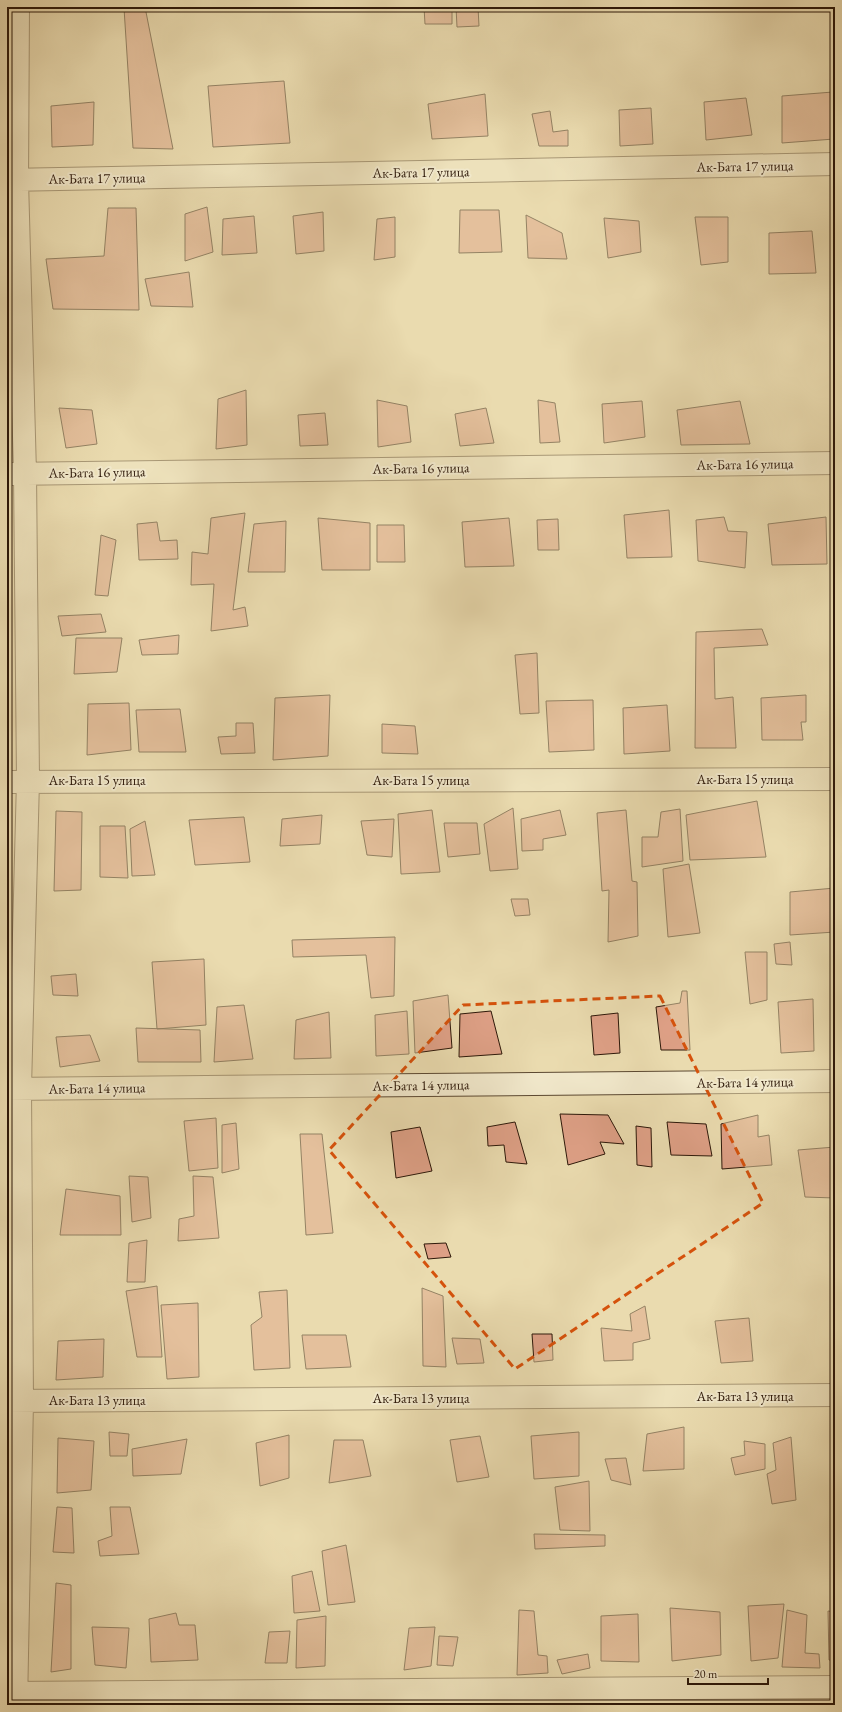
<svg xmlns="http://www.w3.org/2000/svg" width="842" height="1712" viewBox="0 0 842 1712" font-family="'EB Garamond',serif">
	<rect width="100%" height="100%" fill="#eadbaf"/>
	<filter id="stains"><feTurbulence type="fractalNoise" baseFrequency=".005" numOctaves="4"/><feColorMatrix values="0 0 0 0 .2 0 0 0 0 .09 0 0 0 0 .02 0 0 0 .5 -.17"/></filter>
	<radialGradient id="worn" r=".72"><stop offset=".6" stop-color="#630" stop-opacity="0"/><stop offset="1" stop-color="#630" stop-opacity=".3"/></radialGradient>
	<path fill="#dea086" stroke="#2d1809" d="M145,7l28,142 -40,-1 -9,-140z
		M424,7h28v17h-27z
		M456,7h22l1,19 -22,1z
		M515,7h24v1l-24,2z
		M284,81l6,62 -77,4 -5,-61z
		M833,92l1,47 -52,4v-47z
		M485,94l3,42 -56,3 -4,-35z
		M746,98l6,37 -46,5 -2,-38z
		M94,102l-1,43 -41,2 -1,-41z
		M651,108l2,36 -33,2 -1,-36z
		M550,111l3,21 15,-2v16h-29l-7,-32z
		M207,207l6,45 -28,9v-47z
		M108,208h28l3,102 -86,-1 -7,-50 58,-3z
		M460,210h39l3,42 -43,1z
		M323,212l1,39 -28,3 -3,-38z
		M526,215l36,18 5,26 -39,-1z
		M254,216l3,37 -35,2 1,-36z
		M395,217v40l-21,3 3,-41z
		M695,217h33v45l-27,3z
		M604,218l35,3 2,31 -33,6z
		M812,231l4,42 -47,1v-41z
		M189,272l4,35 -42,-1 -6,-27z
		M246,390l1,55 -31,4 2,-50z
		M377,400l30,6 4,36 -33,5z
		M538,400l17,3 5,39 -20,1z
		M642,401l3,36 -41,6 -2,-39z
		M740,401l10,43 -69,1 -4,-35z
		M59,408l33,2 5,34 -31,4z
		M486,408l8,35 -34,3 -5,-32z
		M325,413l3,32 -28,1 -2,-31z
		M669,510l3,47 -45,1 -3,-43z
		M245,513l-12,97 12,-3 3,19 -37,5 3,-47 -23,1 1,-33 16,2 3,-36z
		M724,517l4,14 19,1 -2,36 -47,-7 -2,-41z
		M826,517l1,47 -55,1 -4,-41z
		M318,518l52,5v47h-48z
		M509,518l5,48 -49,1 -3,-45z
		M558,519l1,31h-21l-1,-30z
		M286,521l-1,51h-37l6,-48z
		M157,522l3,19 17,-1 1,19 -39,1 -2,-36z
		M377,525h27l1,37h-28z
		M101,535l15,5 -8,56 -13,-1z
		M101,614l5,18 -44,4 -4,-20z
		M762,629l6,16 -54,3 1,51 18,-2 3,51h-41l1,-116z
		M179,635l-1,19 -36,1 -3,-15z
		M76,638h46l-5,34 -43,2z
		M537,653l2,60 -19,1 -5,-59z
		M330,695l-2,61 -55,4 2,-62z
		M806,695v27h-5l2,18h-41l-1,-42z
		M593,700l1,50 -45,2 -3,-51z
		M129,703l2,47 -44,5 1,-51z
		M667,705l3,46 -46,3 -1,-46z
		M180,709l6,43h-47l-3,-42z
		M236,723h17l2,30 -34,1 -3,-17 18,-1z
		M382,724l33,2 3,28 -36,-1z
		M757,801l9,56 -76,3 -4,-45z
		M513,808l5,61 -28,2 -6,-47z
		M680,809l3,52 -41,6v-30h16l3,-25z
		M432,810l8,62 -39,2 -3,-60z
		M560,810l6,25 -23,4v11l-21,1 -1,-32z
		M626,810l6,71 5,1 1,54 -30,6 1,-52 -7,1 -5,-78z
		M56,811l26,1 -1,78 -27,1z
		M322,815l-2,29 -40,2 2,-27z
		M244,817l6,45 -55,3 -6,-45z
		M394,819l-2,38 -25,-2 -6,-34z
		M145,821l10,54 -23,1 -2,-47z
		M444,823h33l3,31 -32,3z
		M100,826h25l3,52 -28,-1z
		M689,864l11,69 -32,4 -5,-68z
		M835,888v44l-45,3v-43z
		M511,899h17l2,16 -15,1z
		M395,937l-1,59 -23,2 -5,-43 -73,2 -1,-17z
		M790,942l2,23 -16,-1 -2,-20z
		M745,952h22v48l-17,4z
		M204,959l2,66 -49,4 -5,-67z
		M76,974l2,22 -25,-1 -2,-19z
		M682,991h5l3,59h-29l-5,-43 24,-4z
		M448,995l4,53 -37,5 -2,-52z
		M813,999l1,52 -33,2 -3,-51z
		M244,1005l9,54 -39,3 3,-55z
		M407,1011l2,43 -33,2 -1,-41z
		M491,1011l11,43 -43,3 1,-43z
		M329,1012l2,46 -37,1 2,-39z
		M618,1013l2,40 -26,2 -3,-39z
		M136,1028l64,2 1,32h-63z
		M90,1035l10,26 -40,6 -4,-30z
		M560,1114l48,1 16,29 -24,-2 5,12 -37,11z
		M758,1115v22l11,-2 3,30 -50,4 -1,-45z
		M216,1118l2,50 -29,3 -5,-50z
		M515,1122l12,42 -21,-2 -2,-17 -16,1 -1,-19z
		M667,1122l39,2 6,32 -41,-1z
		M236,1123l3,46 -17,4v-48z
		M636,1126l15,2 1,39 -15,-2z
		M420,1127l12,44 -36,7 -5,-46z
		M300,1134h22l11,99 -27,2z
		M835,1147v51l-30,-1 -7,-47z
		M129,1176l19,1 3,41 -19,4z
		M193,1176l20,1 6,61 -41,3 1,-22 15,-3z
		M66,1189l54,7 1,39h-61z
		M147,1240l-2,42h-18l2,-39z
		M446,1243l5,14 -23,2 -4,-15z
		M157,1286l5,71h-25l-11,-66z
		M422,1288l21,8 3,71 -23,-1z
		M287,1290l3,78 -36,2 -3,-45 11,-8 -3,-25z
		M198,1303l1,74 -32,2 -6,-74z
		M645,1306l5,33 -17,4v17l-29,1 -3,-33 31,3 -2,-17z
		M749,1318l4,43 -32,2 -6,-42z
		M532,1334h20l1,26 -19,2z
		M302,1335h44l5,32 -45,2z
		M452,1338l28,1 4,24 -27,1z
		M104,1339l-1,38 -47,3 2,-39z
		M684,1427v42l-41,2 4,-37z
		M109,1432l20,2 -2,22h-17z
		M579,1432v44l-45,3 -3,-43z
		M289,1435v43l-29,8 -4,-43z
		M480,1436l9,41 -32,5 -7,-42z
		M791,1437l5,63 -24,4 -5,-30 9,-4 -3,-27z
		M58,1438l36,3 -3,49 -34,3z
		M187,1439l-6,35 -48,2 -1,-27z
		M334,1440h29l8,36 -42,7z
		M744,1441l21,3v25l-30,6 -4,-17 14,-3z
		M626,1458l5,27 -20,-5 -6,-21z
		M589,1481l1,50 -30,-1 -5,-43z
		M57,1507l15,1 2,45 -21,-1z
		M110,1507h20l9,47 -39,2 -2,-15 14,-5z
		M534,1534l71,1v11l-70,3z
		M346,1545l9,57 -27,3 -6,-54z
		M312,1571l8,40 -26,2 -2,-37z
		M56,1583l15,2v84l-20,3z
		M784,1604l-6,54 -27,3 -3,-55z
		M670,1608l50,4 1,43 -49,6z
		M519,1610l15,1 4,44 9,1 1,17 -31,2z
		M787,1610l20,5 -2,38 14,1 1,14 -38,-1z
		M828,1611l7,1v49l-6,-1z
		M176,1613l3,12h16l3,35 -47,2 -2,-43z
		M638,1614l1,48 -38,-1v-45z
		M326,1616l-1,50 -29,2 1,-48z
		M92,1627l37,1 -3,40 -31,-3z
		M435,1627l-4,39 -27,4 5,-42z
		M290,1631l-3,32h-22l4,-31z
		M439,1636l19,1 -5,29 -16,-1z
		M588,1654l2,14 -28,6 -5,-14z"/>
	<g fill="none" stroke-linecap="round" stroke-linejoin="round">
		<g stroke="#5c4932" stroke-width="24">
			<path id="minor" d="M7,180l828,-16
				M7,474l828,-11
				M7,782l828,-3
				M7,1089l828,-8
				M8,1401l827,-6
				M7,1693l828,-6
				M16,1705l6,-304 -2,-313 8,-308 -3,-307 -8,-293 1,-173"/>
		</g>
		<use href="#minor" stroke="#f1e8cb" stroke-width="22"/>
	</g>
	<path d="M0 0H842V1712H0ZM660,996l103,207 -248,166 -186,-219 134,-145z" fill="#eadbaf" fill-opacity=".55" fill-rule="evenodd"/>
	<path fill="none" stroke="#d5520c" stroke-width="3" stroke-dasharray="8 5" stroke-linejoin="round" d="M660,996l103,207 -248,166 -186,-219 134,-145z"/>
	<g text-anchor="middle" stroke-width="4" stroke-linejoin="round" paint-order="stroke">
		<g font-size="14" fill="#2d1809" stroke="#f1e8cb">
			<text transform="translate(745 166) rotate(-1)" y="5">Ак-Бата 17 улица</text>
			<text transform="translate(421 172) rotate(-1)" y="5">Ак-Бата 17 улица</text>
			<text transform="translate(97 178) rotate(-1)" y="5">Ак-Бата 17 улица</text>
			<text transform="translate(745 464) rotate(-1)" y="5">Ак-Бата 16 улица</text>
			<text transform="translate(421 468) rotate(-1)" y="5">Ак-Бата 16 улица</text>
			<text transform="translate(97 472) rotate(-1)" y="5">Ак-Бата 16 улица</text>
			<text x="745" y="784">Ак-Бата 15 улица</text>
			<text x="97" y="785">Ак-Бата 15 улица</text>
			<text x="421" y="785">Ак-Бата 15 улица</text>
			<text transform="translate(745 1082) rotate(-1)" y="5">Ак-Бата 14 улица</text>
			<text transform="translate(421 1085) rotate(-1)" y="5">Ак-Бата 14 улица</text>
			<text transform="translate(97 1088) rotate(-1)" y="5">Ак-Бата 14 улица</text>
			<text x="745" y="1401">Ак-Бата 13 улица</text>
			<text x="421" y="1403">Ак-Бата 13 улица</text>
			<text x="97" y="1405">Ак-Бата 13 улица</text>
		</g>
	</g>
	<rect width="842" height="1712" fill="none" stroke="#eadbaf" stroke-width="24"/>
	<rect x="8" y="8" width="826" height="1696" fill="none" stroke="#2d1809" stroke-width="2"/>
	<rect x="12" y="12" width="818" height="1688" fill="none" stroke="#2d1809"/>
	<path d="M688 1678v6h80v-6" fill="none" stroke="#2d1809" stroke-width="2"/>
	<text x="694" y="1678" font-size="12" fill="#2d1809" stroke="#f1e8cb" stroke-width="3" paint-order="stroke">20 m</text>
	<rect width="100%" height="100%" filter="url(#stains)"/>
	<rect width="100%" height="100%" fill="url(#worn)"/>
</svg>
